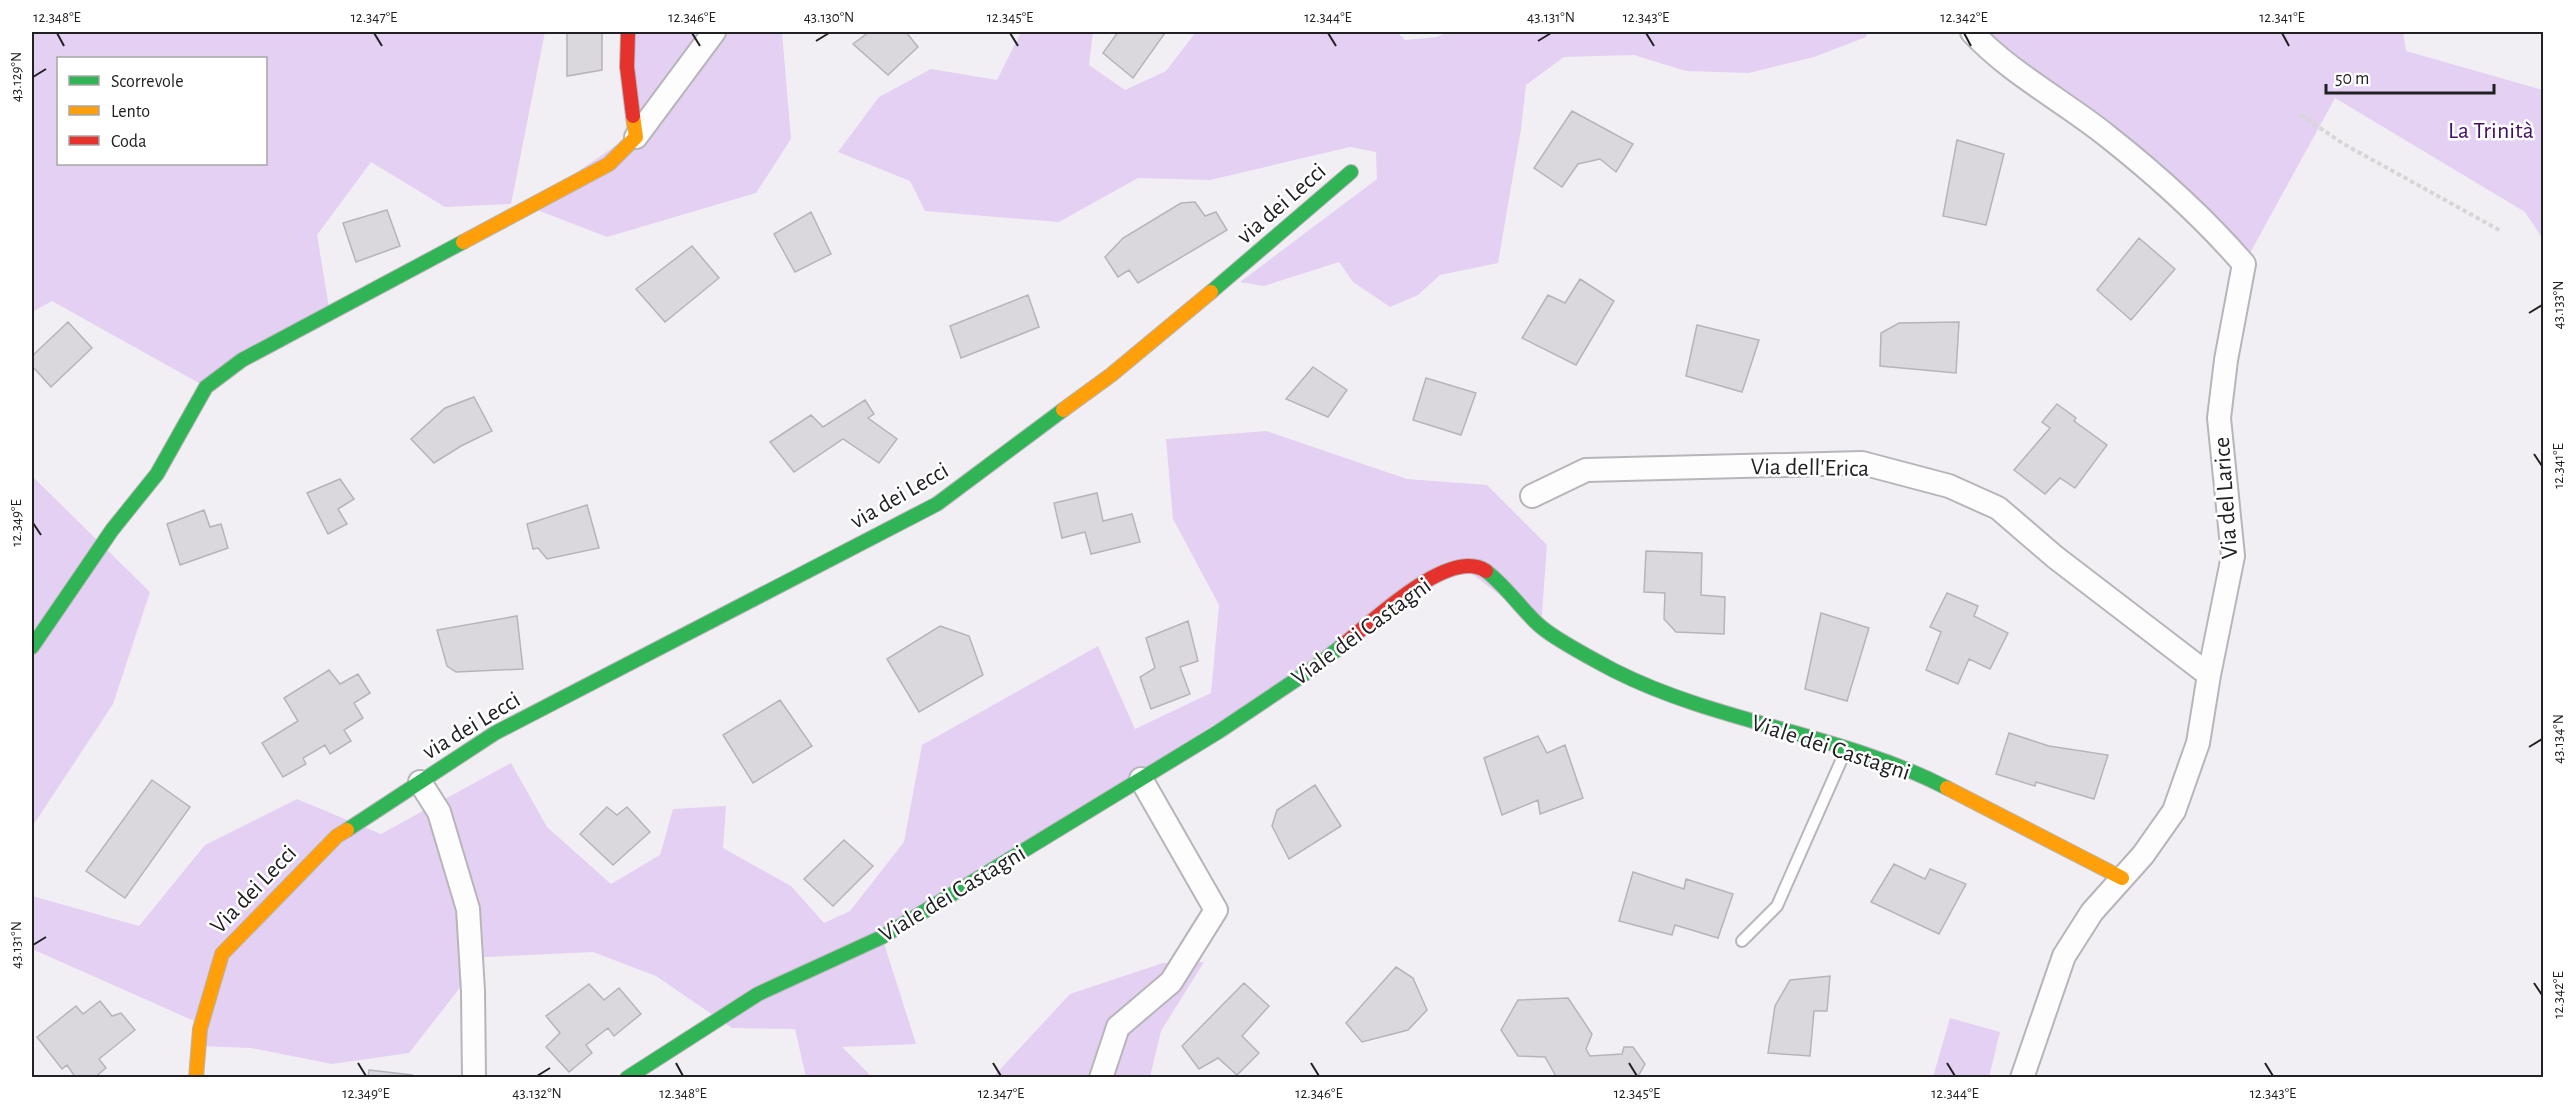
<svg xmlns="http://www.w3.org/2000/svg" width="2575" height="1109" viewBox="0 0 2575 1109" font-family="'Alegreya Sans',sans-serif">
	<rect width="100%" height="100%" fill="#f2eff4"/>
	<path fill="#e3d0f3" fill-rule="evenodd" d="M32,32h513l-34,172 -66,3 -74,-45 -54,73 13,79 -124,73 -154,-86 -20,11zM58,58h208v106h-208z
		M628,32h154l9,107 -35,54 -149,44 -80,-31 116,-79z
		M1021,32h72l-4,33 36,25 41,-19 30,-39h201l8,8 32,-3 11,-5h419l-1,5 -52,20 -65,16 -63,-2 -52,-16 -70,2 -38,28 -5,44 -23,134 -58,12 -22,20 -28,12 -37,-25 -14,-20 -75,24 -24,-4 137,-103 -1,-27 -26,-5 -140,33 -72,-2 -79,44 -134,-11 -15,-30 -72,-29 41,-55 52,-28 66,11z
		M1973,32h430l3,19 137,39v149l-18,-27 -190,-114 -91,166z
		M1266,431l141,48 80,6 60,60 -6,82 -79,-61 -580,371 34,107 -74,3 30,30h-66l-11,-48 -63,-1 -76,-52 -63,-24 -109,5 -75,96 -77,11 -81,-16 -52,-2 2,-22 -169,-75v-53l107,30 66,-81 92,-46 84,35 130,-71 36,64 64,57 49,-29 13,-46 53,-3 -3,42 68,38 33,37 26,-12 54,-69 18,-97 176,-99 37,83 76,-36 8,-88 -46,-86 -7,-80z
		M32,476l118,116 -37,112 -81,123z
		M1204,962l-43,69 -11,46 -158,1 78,-84 93,-31z
		M1950,1018l50,14 -11,45h-56z"/>
	<path fill="#dad8dc" stroke="#b6b4b8" stroke-width="1.5" d="M567,32h35v38l-35,6z
		M869,32h37l12,15 -30,28 -35,-31z
		M1118,32l47,1 -32,45 -30,-25z
		M1572,111l61,33 -17,28 -16,-13 -22,5 -16,23 -28,-19z
		M1957,140l47,14 -18,71 -43,-9z
		M1195,202l10,14 11,-4 11,18 -89,53 -9,-13 -11,7 -13,-20 18,-19 58,-35z
		M387,210l13,36 -44,16 -13,-39z
		M811,212l20,42 -36,18 -21,-38z
		M2139,238l36,31 -44,51 -34,-30z
		M692,246l27,32 -54,44 -29,-33z
		M1580,279l34,22 -38,64 -54,-27 26,-43 17,8z
		M1028,295l11,32 -78,31 -11,-32z
		M68,322l24,26 -41,39 -19,-21v-10z
		M1959,322l-3,51 -76,-7 1,-33 18,-10z
		M1697,325l62,15 -17,52 -56,-16z
		M1313,367l34,23 -19,27 -42,-18z
		M1426,378l50,15 -15,42 -48,-15z
		M474,397l18,34 -31,15 -27,17 -23,-24 34,-31z
		M865,400l9,14 -6,4 29,21 -18,24 -36,-24 -49,33 -24,-30 41,-27 12,12z
		M2057,404l19,14 -2,3 33,24 -32,43 -15,-10 -15,16 -31,-24 36,-42 -8,-6z
		M340,479l14,20 -16,10 9,15 -19,10 -21,-41z
		M1097,493l6,28 29,-7 8,28 -49,12 -6,-22 -23,6 -8,-35z
		M587,505l12,43 -52,11 -9,-11 -5,1 -6,-25z
		M204,510l6,17 11,-3 7,24 -48,17 -13,-41z
		M1646,551l56,2 -1,42 24,2 -1,37 -48,-2 -12,-13 1,-26 -21,-1z
		M1947,593l31,13 -4,10 34,17 -18,36 -21,-10 -11,25 -32,-14 15,-38 -11,-5z
		M1821,613l48,15 -22,73 -42,-12z
		M517,616l6,53 -67,3 -9,-6 -10,-36z
		M1188,621l10,40 -18,6 10,27 -39,15 -11,-32 15,-9 -9,-30z
		M940,626l29,10 14,39 -64,37 -32,-53z
		M329,670l11,14 18,-10 12,19 -16,10 9,15 -19,12 7,11 -21,13 -5,-9 -22,13 3,6 -23,13 -21,-34 36,-22 -14,-23z
		M780,700l32,46 -59,37 -30,-48z
		M2009,733l40,13 59,9 -14,44 -58,-17 -1,4 -39,-12z
		M1538,736l9,17 18,-8 18,53 -43,16 -2,-14 -36,15 -18,-57z
		M152,780l38,27 -65,91 -39,-27z
		M1315,785l26,41 -52,33 -17,-33 5,-16z
		M607,807l10,8 10,-8 23,25 -37,33 -33,-31z
		M844,840l29,26 -40,40 -29,-27z
		M1894,864l31,15 5,-10 36,15 -27,50 -68,-32z
		M1633,872l51,17 2,-10 47,15 -15,44 -43,-13 -3,10 -53,-14z
		M1396,967l17,11 14,32 -19,20 -46,12 -16,-19z
		M1830,976l-3,35h-13l-4,45 -42,-3 7,-47 15,-26z
		M1244,983l25,23 -27,30 17,17 -22,22 -19,-17 -19,11 -17,-23z
		M589,984l15,16 15,-12 22,26 -27,22 -6,-8 -22,17 6,8 -23,19 -23,-25 14,-14 -14,-17z
		M1568,998l24,36 -6,15 4,7 32,-2 2,-7h9l12,17 -8,14h-80l-12,-21 -27,-1 -17,-26 17,-30z
		M100,1001l12,15 9,-3 14,17 -36,29 7,9 -12,10h-18l-9,-13 -5,4 -25,-32 39,-31 7,8z
		M369,1070l43,5v3h-44z"/>
	<g fill="none" stroke-linecap="round" stroke-linejoin="round">
		<g stroke="#b7b5b9" stroke-width="14">
			<path id="lane" d="M1742,941l35,-35 68,-154"/>
		</g>
		<g stroke="#b7b5b9" stroke-width="26">
			<path id="street" d="M1972,32c38,41 90,68 134,103 47,37 99,84 138,129l-18,96 -7,58 14,138 -24,119 -11,68 -24,68 -31,44 -51,57 -28,44 -42,122
				M636,137l78,-105
				M1532,496l54,-26 276,-7 87,23 49,22 57,49 154,118
				M420,782l19,30 29,97 5,82 1,87
				M1101,1078l17,-51 53,-45 45,-72 -75,-131"/>
		</g>
		<g stroke="#b7b5b9" stroke-width="16">
			<path id="fast" d="M1211,292l140,-120
				M1486,571c21,16 35,38 54,55 16,14 56,35 75,45 105,53 228,63 332,117
				M32,647l80,-117 45,-56 49,-87 36,-27 221,-118
				M347,830l148,-97 442,-229 126,-94
				M627,1078l131,-84 124,-57 336,-205 97,-65 29,-23"/>
		</g>
		<g stroke="#b7b5b9" stroke-width="16">
			<path id="slow" d="M463,242l146,-78 27,-27 -3,-21
				M1063,410l48,-35 100,-83
				M1947,788l175,90
				M196,1078l4,-49 22,-75 115,-118 10,-6"/>
		</g>
		<g stroke="#b7b5b9" stroke-width="16">
			<path id="jam" d="M628,32l-1,35 6,49
				M1344,644c28,-22 106,-98 142,-73"/>
		</g>
		<path stroke="#d7d6d7" stroke-width="4" stroke-dasharray="4.5 3" stroke-linecap="butt" d="M2301,115l41,28 159,88"/>
		<use href="#lane" stroke="#fdfdfd" stroke-width="10"/>
		<use href="#street" stroke="#fdfdfd" stroke-width="22"/>
		<use href="#fast" stroke="#30b455" stroke-width="14"/>
		<use href="#slow" stroke="#ff9f0a" stroke-width="14"/>
		<use href="#jam" stroke="#e5322d" stroke-width="14"/>
	</g>
	<path fill="none" stroke="#212023" stroke-width="2" d="M57,33l7,13M374,33l8,13M692,33l8,13M1010,33l8,13M1328,33l8,13M1646,33l8,13M1964,33l7,13M2282,33l7,13M816,41l13,-8M1538,41l13,-8M33,77l13,-8M2529,313l13,-8M2534,454l8,12M33,523l8,12M2529,747l13,-8M33,945l13,-8M2534,983l8,12M358,1063l8,13M676,1063l7,13M993,1063l8,13M1311,1063l8,13M1629,1063l8,13M1947,1063l8,13M2265,1063l8,13M537,1076l13,-8"/>
	<g text-anchor="middle" stroke-width="5" stroke-linejoin="round" paint-order="stroke">
		<g font-size="24" fill="#451064" stroke="#fff">
			<text x="2491" y="138">La Trinità</text>
		</g>
		<g font-size="24" fill="#212023" stroke="#fff">
			<text transform="translate(1281 203) rotate(-41)" y="8">via dei Lecci</text>
			<text transform="translate(1810 467) rotate(1)" y="8">Via dell'Erica</text>
			<text transform="translate(899 495) rotate(-30)" y="8">via dei Lecci</text>
			<text transform="translate(2225 498) rotate(-94)" y="8">Via del Larice</text>
			<text transform="translate(1361 631) rotate(-36)" y="8">Viale dei Castagni</text>
			<text transform="translate(471 725) rotate(-31)" y="8">via dei Lecci</text>
			<text transform="translate(1831 747) rotate(18)" y="8">Viale dei Castagni</text>
			<text transform="translate(253 889) rotate(-46)" y="8">Via dei Lecci</text>
			<text transform="translate(952 893) rotate(-31)" y="8">Viale dei Castagni</text>
		</g>
	</g>
	<rect width="2575" height="1109" fill="none" stroke="#ffffff" stroke-width="66"/>
	<rect x="57" y="57" width="210" height="108" fill="#ffffff" stroke="#a6a6a7" stroke-width="1.5"/>
	<rect x="69" y="76" width="30" height="9" fill="#30b455" stroke="#a6a6a7" stroke-width="1.5"/>
	<text x="111" y="87" font-size="18" fill="#212023">Scorrevole</text>
	<rect x="69" y="106" width="30" height="9" fill="#ff9f0a" stroke="#a6a6a7" stroke-width="1.5"/>
	<text x="111" y="117" font-size="18" fill="#212023">Lento</text>
	<rect x="69" y="136" width="30" height="9" fill="#e5322d" stroke="#a6a6a7" stroke-width="1.5"/>
	<text x="111" y="147" font-size="18" fill="#212023">Coda</text>
	<path d="M2326 84v9h168v-9" fill="none" stroke="#212023" stroke-width="3"/>
	<text x="2335" y="84" font-size="18" fill="#212023" stroke="#ffffff" stroke-width="4.5" paint-order="stroke">50 m</text>
	<rect x="33" y="33" width="2509" height="1043" fill="none" stroke="#212023" stroke-width="2"/>
	<g font-size="15" text-anchor="middle" fill="#212023">
		<text x="57" y="22">12.348°E</text>
		<text x="374" y="22">12.347°E</text>
		<text x="692" y="22">12.346°E</text>
		<text x="829" y="22">43.130°N</text>
		<text x="1010" y="22">12.345°E</text>
		<text x="1328" y="22">12.344°E</text>
		<text x="1551" y="22">43.131°N</text>
		<text x="1646" y="22">12.343°E</text>
		<text x="1964" y="22">12.342°E</text>
		<text x="2282" y="22">12.341°E</text>
		<text transform="translate(16 77) rotate(-90)" y="5">43.129°N</text>
		<text transform="translate(2558 305) rotate(-90)" y="5">43.133°N</text>
		<text transform="translate(2558 466) rotate(-90)" y="5">12.341°E</text>
		<text transform="translate(16 523) rotate(-90)" y="5">12.349°E</text>
		<text transform="translate(2558 739) rotate(-90)" y="5">43.134°N</text>
		<text transform="translate(16 945) rotate(-90)" y="5">43.131°N</text>
		<text transform="translate(2558 995) rotate(-90)" y="5">12.342°E</text>
		<text x="366" y="1098">12.349°E</text>
		<text x="537" y="1098">43.132°N</text>
		<text x="683" y="1098">12.348°E</text>
		<text x="1001" y="1098">12.347°E</text>
		<text x="1319" y="1098">12.346°E</text>
		<text x="1637" y="1098">12.345°E</text>
		<text x="1955" y="1098">12.344°E</text>
		<text x="2273" y="1098">12.343°E</text>
	</g>
</svg>
